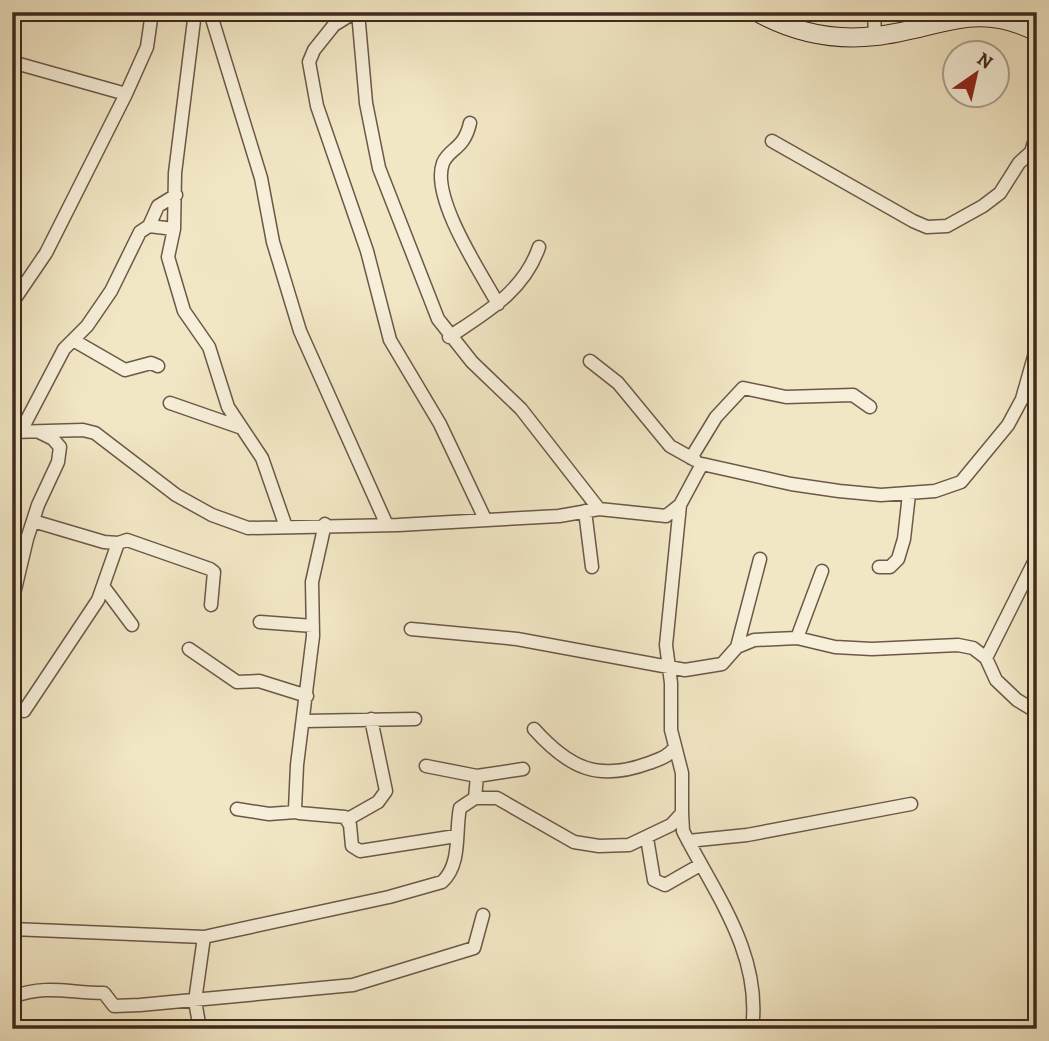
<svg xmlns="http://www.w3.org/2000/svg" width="1049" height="1041" viewBox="0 0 1049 1041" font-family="Alegreya,serif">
	<rect width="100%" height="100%" fill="#f2e7c5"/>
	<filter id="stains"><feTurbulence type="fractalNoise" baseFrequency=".00286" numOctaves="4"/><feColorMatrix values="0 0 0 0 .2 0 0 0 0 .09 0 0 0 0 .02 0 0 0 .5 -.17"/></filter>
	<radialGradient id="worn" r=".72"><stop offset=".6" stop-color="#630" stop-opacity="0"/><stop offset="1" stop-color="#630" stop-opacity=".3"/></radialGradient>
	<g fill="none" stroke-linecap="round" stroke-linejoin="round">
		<g stroke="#6c5848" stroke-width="15">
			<path id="minor" d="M195,12l-20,161 -1,56 -6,28 16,54 25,36 19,60 34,51 24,69
				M210,12l51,166 12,64 27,89 86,192
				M355,12l-21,13 -20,25 -5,12 8,44 50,145 23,89 50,84 45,95
				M358,12l8,91 13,65 59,151 34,43 49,47 78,100
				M874,12l1,24
				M12,62l114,32
				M470,123c-6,27 -21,25 -27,40 -13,34 38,110 55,141
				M772,141l141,80 14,6 20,-1 36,-20 17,-13 19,-30 12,-11 6,-19
				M149,226l9,-20 18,-11
				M12,303l34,-50 80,-159 21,-47 5,-35
				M449,337c38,-25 75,-46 90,-90
				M73,340l52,30 26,-7 7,3
				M590,361l28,22 52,63 25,14
				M170,403l72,25
				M21,431l43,-82 23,-23 24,-35 29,-59 9,-6 25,3
				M12,432l71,-2 12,3 81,62 36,20 36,13 150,-3 161,-9 40,-7 67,7 14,-11 22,-41 89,20 48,7 42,4 54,-4 26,-9 47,-57 14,-26 15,-53
				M691,458l25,-41 27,-29 43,9 67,-2 17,12
				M585,511l7,56
				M325,524l-13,58 1,54 -16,129 -2,44 4,4 46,4 5,8 2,21 8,5 96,-15
				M118,543l9,-3 83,29 4,3 -3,33
				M879,567h11l8,-8 6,-20 5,-45
				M103,586l29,39
				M12,602l15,-63 11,-34 20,-43 2,-15 -7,-8 -14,-7
				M260,622l53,4
				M411,629l106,10 168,31 37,-6 15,-17 17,-7 43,-2 38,9 37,2 86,-4 15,3 13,10 10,22 21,20 20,12
				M797,638l25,-67
				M737,647l23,-88
				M189,649l48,33 22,-1 48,15
				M986,658l51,-102
				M24,711l74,-111 20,-57 -14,-1 -71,-21
				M305,721l110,-2
				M534,729c35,39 64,53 115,34 11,-4 19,-6 26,-16
				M426,766l51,10 -2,22
				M477,776l46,-7
				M237,809l32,5 27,-2
				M682,813l1,18c32,63 79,123 69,198
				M348,819l30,-17 8,-11 -15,-72
				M647,838l7,42 11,5 35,-20
				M688,841l59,-6 164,-31
				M12,929l192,8 -9,64 5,28
				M204,937l185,-40 53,-15c20,-18 13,-51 18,-74l15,-10h22l77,44 25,4 30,-1 42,-20 11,-12v-40l-11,-43v-47l-5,-38 14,-140
				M12,997c35,-13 57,-4 92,-4l10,13 26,-1 213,-20 121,-37 9,-33"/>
		</g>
		<g stroke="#3f291e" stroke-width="20">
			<path id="secondary" d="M757,12c36,20 77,29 119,24 62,-7 99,-36 161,-4"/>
		</g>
		<use href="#minor" stroke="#f7efd9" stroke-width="12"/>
		<use href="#secondary" stroke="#f7efd9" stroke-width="18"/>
	</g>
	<rect width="1049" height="1041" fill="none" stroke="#f2e7c5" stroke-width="42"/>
	<rect x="14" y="14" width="1021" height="1013" fill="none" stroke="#3f291e" stroke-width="3.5"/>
	<rect x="21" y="21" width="1007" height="999" fill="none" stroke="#3f291e" stroke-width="2"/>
	<g transform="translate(976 74) rotate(34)"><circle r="33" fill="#f7efd9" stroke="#ada08e" stroke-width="2"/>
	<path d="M0-5L12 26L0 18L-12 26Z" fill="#8f2418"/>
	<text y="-10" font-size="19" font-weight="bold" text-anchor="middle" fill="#3f291e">N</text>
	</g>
	<rect width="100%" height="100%" filter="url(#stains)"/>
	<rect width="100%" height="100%" fill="url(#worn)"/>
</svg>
